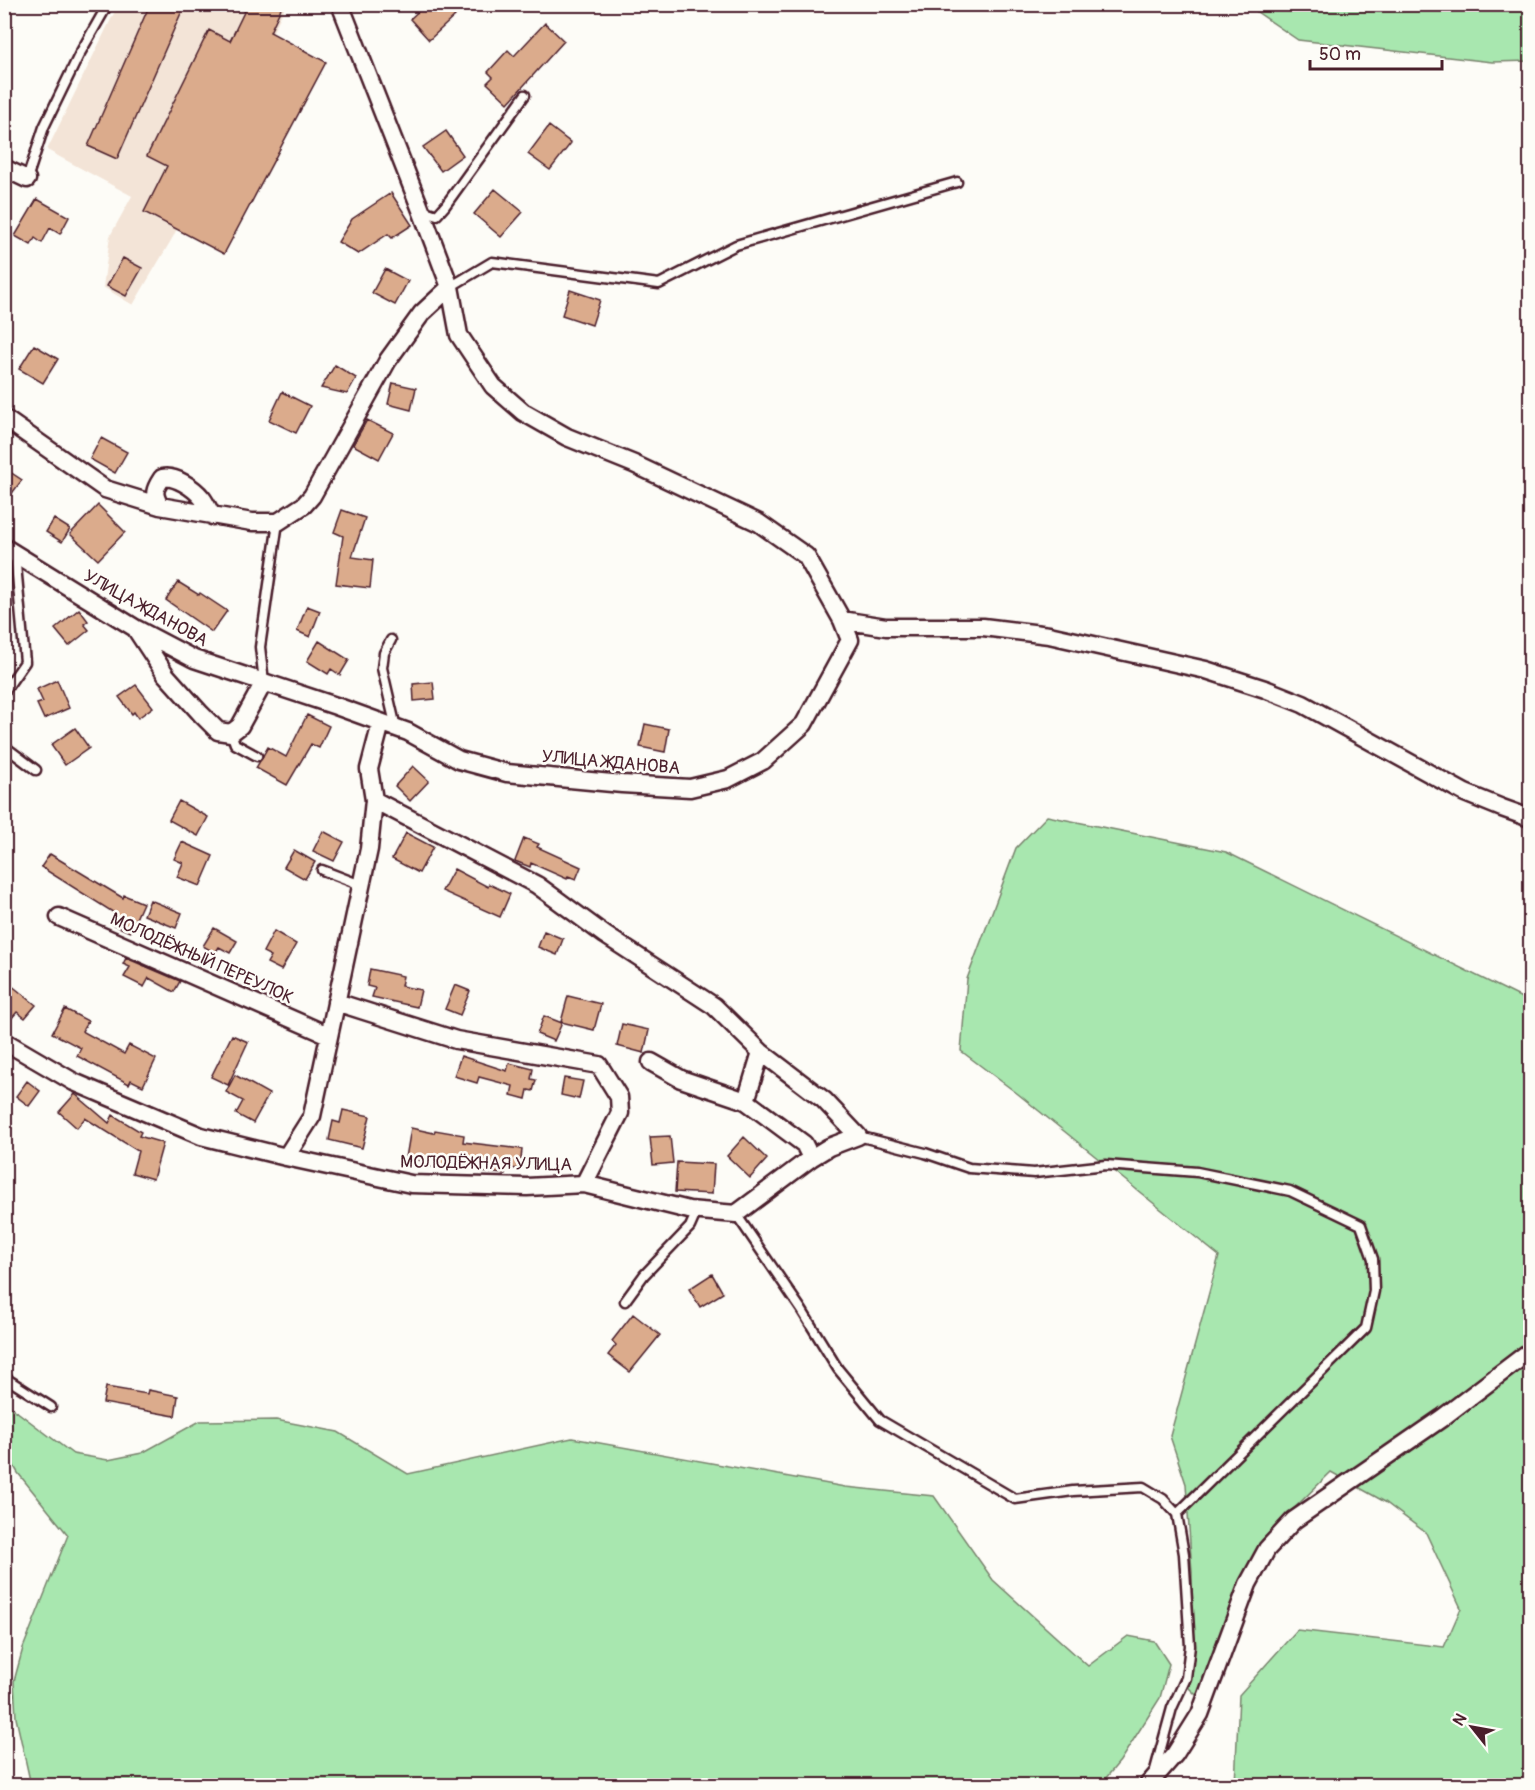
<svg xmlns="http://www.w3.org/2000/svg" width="1535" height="1790" viewBox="0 0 1535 1790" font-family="Pangolin,sans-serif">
	<rect width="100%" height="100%" fill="#fdfcf7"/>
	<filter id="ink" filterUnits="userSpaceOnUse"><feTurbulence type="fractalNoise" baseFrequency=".0167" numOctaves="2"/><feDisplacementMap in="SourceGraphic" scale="12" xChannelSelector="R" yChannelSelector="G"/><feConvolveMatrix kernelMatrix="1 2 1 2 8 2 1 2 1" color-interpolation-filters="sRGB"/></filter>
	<g filter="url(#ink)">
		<path fill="#f3e4d7" d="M118,5h168l-113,232 -40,68 -30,-18 7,-51 22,-40 -85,-46z"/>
		<path fill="#a8e7af" stroke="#79836d" stroke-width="1.5" d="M1260,4l270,1v56l-38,1 -194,-22 -41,-28z
			M1047,816l179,36 304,150v783h-295l4,-90 58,-65 147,17 17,-39 -35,-75 -41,-31 -54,-30 -69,68 -22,44 -34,100 -10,11 -7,-7 4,-28 -1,-88 -6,-88 -16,-48 49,-180 -201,-162 -57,-43 6,-72 49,-131z
			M5,1405h3l65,49 35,6 34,-7 58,-32 76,-1 62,12 70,42 164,-36 273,49 89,9 59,84 95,86 40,-30 26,5 15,23 -9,34 -40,63 -20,24h-1069l-15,-67 -2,-37 9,-33 45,-113 -50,-62 -13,-22z"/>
		<path fill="#dbab8c" stroke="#4a1f2b" stroke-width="1.5" d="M150,4h35l-68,155 -29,-13z
			M248,4h35l-13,28 56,30 -102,192 -80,-42 23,-46 -20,-10 62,-126 21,11z
			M426,4h18l11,12 -26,24 -19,-21z
			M545,23l19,18 -56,62 -21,-20 6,-6 -5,-5 20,-22 6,6z
			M549,126l22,17 -21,27 -22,-16z
			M446,131l17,24 -22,16 -18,-24z
			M495,189l28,23 -22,25 -27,-23z
			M391,193l21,32 -20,13 -4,-4 -30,20 -20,-12 14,-23z
			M37,199l32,18 -9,17 -10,-6 -8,15 -7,-5 -4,7 -16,-9z
			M123,258l19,10 -16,28 -19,-10z
			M385,269l23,12 -13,24 -23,-12z
			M570,290l30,10 -8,25 -30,-10z
			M34,345l24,14 -15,24 -24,-14z
			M335,365l21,13 -9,16 -26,-6z
			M393,383l23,5 -5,22 -23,-6z
			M282,392l28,14 -14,27 -27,-13z
			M367,420l26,13 -14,26 -26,-14z
			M101,438l26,14 -12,21 -25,-14z
			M4,468l18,12 -18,24z
			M98,505l27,27 -27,28 -28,-26z
			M342,510l23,8 -13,39 21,3 -3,28 -34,-4 7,-48 -9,-4z
			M54,519l16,10 -8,13 -16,-10z
			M178,582l21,13 1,-2 27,18 -15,21 -46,-32z
			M307,606l13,5 -10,26 -13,-6z
			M79,609l9,12 -4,3 5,6 -20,16 -14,-17z
			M319,641l30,19 -9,15 -9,-6 -3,5 -21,-13z
			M57,680l12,28 -25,11 -7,-15 6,-2 -6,-13z
			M433,682l2,17 -21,2 -1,-17z
			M136,685l17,22 -15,11 -4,-6 -2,2 -13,-17z
			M307,715l22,11 -10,22 -8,-4 -24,41 -31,-17 12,-21 18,10z
			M645,724l24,5 -4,23 -25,-5z
			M75,728l14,20 -24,17 -14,-20z
			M413,766l16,15 -19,20 -15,-15z
			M179,801l29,16 -10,19 -29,-16z
			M323,831l21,11 -10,19 -21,-10z
			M406,833l27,14 -14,26 -27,-14z
			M524,838l15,6 -2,3 44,20 -5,12 -8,-3 -1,3 -36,-16 -1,4 -15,-6z
			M182,842l31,14 -13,30 -23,-9 6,-14 -9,-4z
			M294,850l21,12 -10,17 -21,-12z
			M50,854l73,44 1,-3 19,8 -13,29 -18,-8 4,-10 -75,-47z
			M454,869l34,18 1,-3 21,10 -10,23 -58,-26z
			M150,900l32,13 -6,15 -32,-13z
			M214,928l23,13 -7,12 -11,-6 -4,6 -12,-7z
			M274,931l22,13 -15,26 -14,-7 4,-7 -8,-4z
			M544,931l19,8 -6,16 -19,-8z
			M126,958l54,23 -6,11 -25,-14 -5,9 -20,-10 6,-10 -7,-3z
			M370,969l33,7 -2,10 20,4 -4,17 -45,-10 3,-9 -8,-2z
			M11,985l25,20 -11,13 -8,-6 -13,15v-35z
			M455,985l15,6 -10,24 -15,-6z
			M568,996l33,8 -7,26 -33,-8z
			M65,1009l23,12 -6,10 42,23 5,-9 27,14 -13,27 -12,-6 -2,4 -52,-28 4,-8 -29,-15z
			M544,1016l18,7 -8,18 -17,-7z
			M622,1024l27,6 -5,23 -27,-7z
			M232,1035l16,7 -20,43 -17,-8z
			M461,1056l46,15 2,-8 24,6 -2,10 5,1 -3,11 -5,-1 -2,9 -15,-4 2,-9 -34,-9 -2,6 -23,-7z
			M235,1075l34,19 -16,29 -17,-9 7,-13 -17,-9z
			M564,1078l19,3 -4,18 -18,-4z
			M27,1081l13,10 -11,15 -13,-10z
			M75,1094l34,29 4,-8 28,17 -2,4 24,7 -10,36 -21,-6 6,-22 -53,-33 -8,10 -18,-16z
			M343,1110l27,6 -8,32 -33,-8 4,-19 7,2z
			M411,1128l23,5 1,-3 29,5 -1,7 59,7 -2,20 -14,-1 -1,6 -24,-2v-6l-31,-5 -1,8 -20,-3v-4l-23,-4z
			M670,1136l3,27 -20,2 -3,-28z
			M744,1137l23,22 -17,19 -23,-22z
			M677,1162l37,2 -2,30 -37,-2z
			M712,1274l11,19 -23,14 -11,-18z
			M633,1314l27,21 -30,37 -22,-17 8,-10 -4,-4z
			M106,1387l41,7 1,-4 30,6 -3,20 -72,-13z"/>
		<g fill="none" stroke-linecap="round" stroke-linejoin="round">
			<g stroke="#4a1f2b" stroke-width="13">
				<path id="service" d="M27,179l17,-52 35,-72 29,-51
					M422,210l15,5 8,-9 80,-111
					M450,287l42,-25 167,22 77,-39 221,-63
					M391,640l-7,13 -2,15 14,60
					M264,682l-4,-35 18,-125
					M4,692l21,-30 -10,-108
					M231,733l4,11 22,12
					M4,746l32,24
					M322,870l39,15
					M858,1136l67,17 44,15 65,5 72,-8 91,7 93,19 71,34 12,34 1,32 -8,37 -189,186
					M736,1214l65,95 37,60 42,51 135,79 58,-8 70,-4 20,12 14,15 7,40 6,92 -4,32 -14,30 -17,62
					M625,1301l19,-26 46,-48 7,-16
					M4,1377l47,30"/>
			</g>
			<g stroke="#4a1f2b" stroke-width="21">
				<path id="minor" d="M4,168l23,11
					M4,418l101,71 55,17 92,16h26l26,-17 8,-9 76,-136 34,-47 28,-26
					M160,506c-7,-13 -6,-16 2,-28 13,-3 32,10 40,20 4,5 7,12 10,18
					M4,547l131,81 59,31 142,47 72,26 51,28 48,13 115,11 68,4 38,-9 35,-18 41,-37 46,-84 -8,-20 -36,-64 -47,-33 -125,-59 -67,-27 -44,-25 -30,-26 -34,-51 -9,-48 -29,-77 -81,-206
					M842,620l44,7h97l66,8 157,35 59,19 38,15 162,89 37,15 28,10
					M137,631l29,44 35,39 17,17 13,2 9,-7 24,-44
					M59,917l269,118
					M336,1002l120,38 143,25 20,32 1,16 -36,71
					M4,1041l70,41 127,54 85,21 125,27 116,3 57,-3 105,26 47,4 75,-56 18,-11 29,-11 -34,-36 -63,-48 -47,-46 -109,-71 -68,-50 -163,-85
					M651,1062l30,17 65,22 58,43 7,14
					M746,1101l15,-49
					M286,1157l26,-41 57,-267 5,-49 -5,-31 12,-46
					M1147,1786l28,-32 25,-40 48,-130 19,-35 27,-29 148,-102 88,-67"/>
			</g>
			<use href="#service" stroke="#fdfcf7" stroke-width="8"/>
			<use href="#minor" stroke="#fdfcf7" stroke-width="16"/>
		</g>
	</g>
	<g text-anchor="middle" stroke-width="5" stroke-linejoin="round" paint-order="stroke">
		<g font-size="18" fill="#4a1f2b" stroke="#fdfcf7">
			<text transform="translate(146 608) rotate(29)" y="6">УЛИЦА ЖДАНОВА</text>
			<text transform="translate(611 762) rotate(5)" y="6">УЛИЦА ЖДАНОВА</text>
			<text transform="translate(202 958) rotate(24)" y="6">МОЛОДЁЖНЫЙ ПЕРЕУЛОК</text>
			<text transform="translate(486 1163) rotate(1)" y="6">МОЛОДЁЖНАЯ УЛИЦА</text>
		</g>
	</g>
	<rect width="1535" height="1790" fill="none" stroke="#fdfcf7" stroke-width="24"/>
	<rect x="12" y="12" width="1511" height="1766" fill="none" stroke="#4a1f2b" stroke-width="2" filter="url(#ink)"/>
	<g transform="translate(1472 1727) rotate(301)" stroke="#fdfcf7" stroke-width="4.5" paint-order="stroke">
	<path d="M0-4.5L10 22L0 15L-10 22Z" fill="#4a1f2b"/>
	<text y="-9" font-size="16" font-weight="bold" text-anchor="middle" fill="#4a1f2b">N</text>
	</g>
	<path d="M1310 60v9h132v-9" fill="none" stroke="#4a1f2b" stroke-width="3"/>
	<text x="1319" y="60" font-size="18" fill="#4a1f2b" stroke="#fdfcf7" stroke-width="4.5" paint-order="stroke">50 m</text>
</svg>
